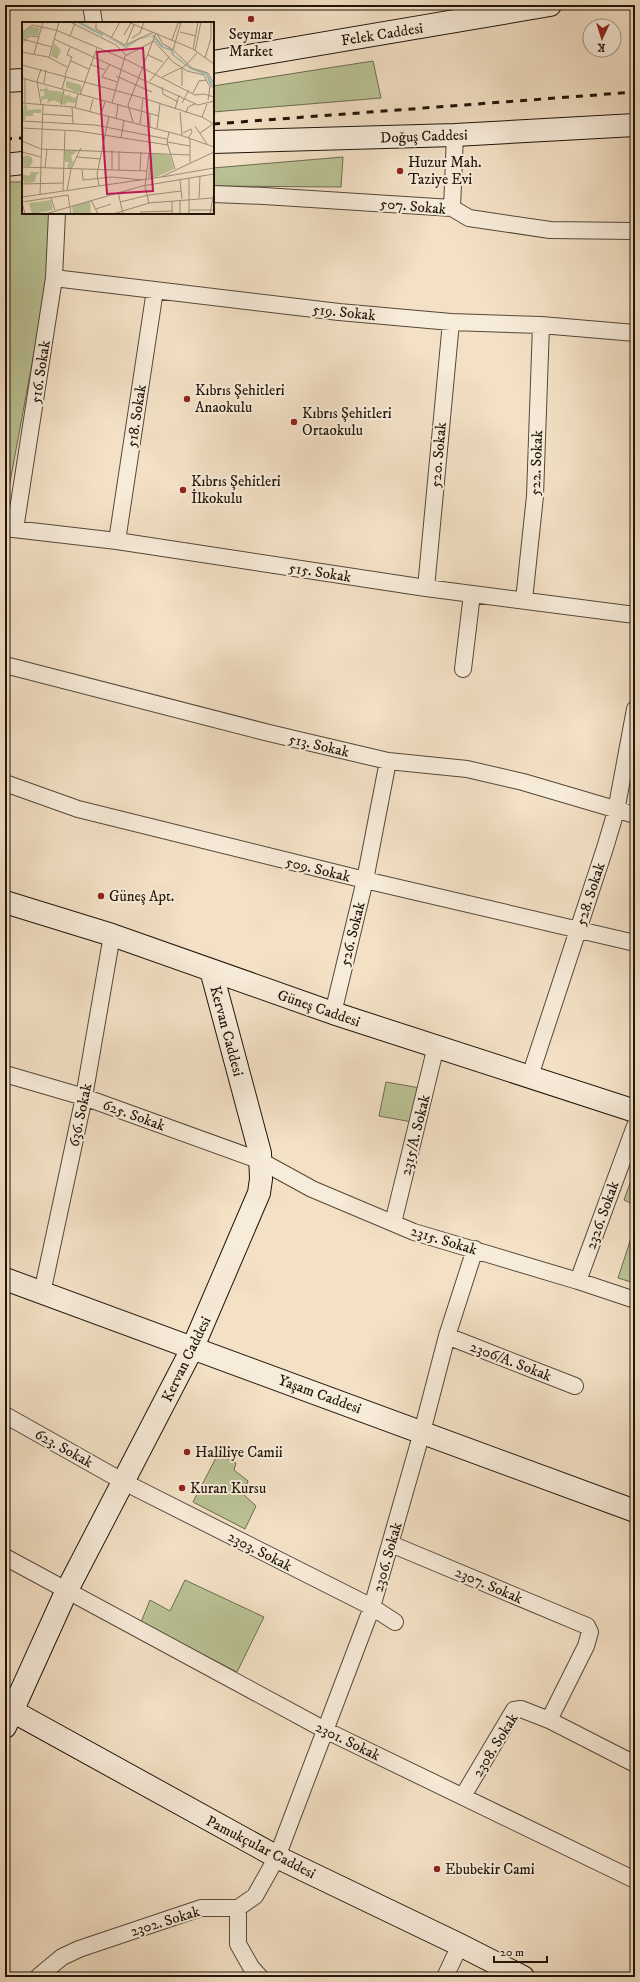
<svg xmlns="http://www.w3.org/2000/svg" width="640" height="1982" viewBox="0 0 640 1982" font-family="'IM FELL DW Pica',serif">
	<rect width="100%" height="100%" fill="#f3e0c5"/>
	<filter id="stains"><feTurbulence type="fractalNoise" baseFrequency=".005" numOctaves="4"/><feColorMatrix values="0 0 0 0 .2 0 0 0 0 .09 0 0 0 0 .02 0 0 0 .5 -.17"/></filter>
	<radialGradient id="worn" r=".72"><stop offset=".6" stop-color="#630" stop-opacity="0"/><stop offset="1" stop-color="#630" stop-opacity=".3"/></radialGradient>
	<path fill="#bac295" stroke="#6d6c4f" d="M373,61l8,37 -168,14v-26z
		M343,157l-2,30 -128,-1v-18z
		M5,182h18v31h30l-5,64 -43,232z
		M386,1082l34,6 -8,34 -33,-6z
		M635,1169v36l-11,-5z
		M635,1226v44l-4,12 -13,-4z
		M218,1454l18,9 -2,7 14,11 -5,13 13,12 -11,23 -52,-27z
		M185,1580l79,37 -27,55 -96,-50 9,-22 20,11z"/>
	<g fill="none" stroke-linecap="round" stroke-linejoin="round">
		<g stroke="#554838" stroke-width="18">
			<path id="street" d="M91,5l3,18
				M213,194l51,2 188,12 17,10 81,12 85,1
				M452,208l3,-73
				M54,278l285,34 112,10 90,3 94,8
				M5,528l112,13 309,47 209,27
				M15,529l39,-251 3,-65
				M117,541l38,-251
				M426,588l25,-266
				M524,600l11,-104 6,-171
				M5,665l264,68 119,28 79,8 56,13 112,33
				M463,669l9,-75
				M5,783l73,26 287,71 270,63
				M333,1013l32,-133 23,-119
				M5,1074l79,23 177,64 51,28 102,43 164,49 57,19
				M530,1076l75,-228 11,-37 19,-102
				M393,1223l43,-177
				M578,1281l57,-155
				M42,1293l42,-196 28,-162
				M447,1336l128,50
				M5,1415l119,67 248,125 23,15
				M391,1544l196,82 3,6 -4,14 -37,74 -28,-11 -7,1 -51,86
				M5,1557l320,173 310,150
				M549,1720l86,44
				M238,1908v36l13,23 9,10
				M38,1977l24,-20 17,-8 122,-41h37l17,-12 22,-39 95,-250 50,-175 25,-96 28,-87
				M445,1977l15,-32"/>
		</g>
		<g stroke="#201509" stroke-width="24">
			<path id="secondary" d="M213,62l337,-57
				M5,81l18,-1
				M213,142l242,-7 180,-10
				M5,165l18,-2
				M5,902l107,33 221,78 302,98
				M5,1279l630,232
				M5,1707l272,150 183,88 63,32
				M5,1727l62,-137 126,-243 66,-154 2,-14 -1,-26 -49,-183"/>
		</g>
		<use href="#street" stroke="#f7ebd9" stroke-width="16"/>
		<use href="#secondary" stroke="#f7ebd9" stroke-width="22"/>
		<path stroke="#201509" stroke-width="3" stroke-dasharray="7 7" stroke-linecap="butt" d="M213,124l422,-32
			M5,139l18,-1"/>
	</g>
	<g fill="#8f2418" stroke="#f7ebd9" stroke-width="1.5">
		<circle cx="251" cy="19" r="4"/>
		<circle cx="400" cy="171" r="4"/>
		<circle cx="187" cy="399" r="4"/>
		<circle cx="294" cy="422" r="4"/>
		<circle cx="183" cy="490" r="4"/>
		<circle cx="101" cy="896" r="4"/>
		<circle cx="187" cy="1452" r="4"/>
		<circle cx="182" cy="1488" r="4"/>
		<circle cx="437" cy="1869" r="4"/>
	</g>
	<g text-anchor="middle" stroke-width="4" stroke-linejoin="round" paint-order="stroke">
		<g font-size="15" fill="#201509" stroke="#f7ebd9" text-anchor="start">
			<text x="251" y="39" text-anchor="middle">Seymar<tspan x="251" dy="17">Market</tspan></text>
			<text x="408" y="167">Huzur Mah.<tspan x="408" dy="17">Taziye Evi</tspan></text>
			<text x="195" y="395">Kıbrıs Şehitleri<tspan x="195" dy="17">Anaokulu</tspan></text>
			<text x="302" y="418">Kıbrıs Şehitleri<tspan x="302" dy="17">Ortaokulu</tspan></text>
			<text x="191" y="486">Kıbrıs Şehitleri<tspan x="191" dy="17">İlkokulu</tspan></text>
			<text x="109" y="901">Güneş Apt.</text>
			<text x="195" y="1457">Haliliye Camii</text>
			<text x="190" y="1493">Kuran Kursu</text>
			<text x="445" y="1874">Ebubekir Cami</text>
		</g>
		<g font-size="15" fill="#201509" stroke="#f7ebd9">
			<text transform="translate(382 34) rotate(-9)" y="5">Felek Caddesi</text>
			<text transform="translate(424 136) rotate(-2)" y="5">Doğuş Caddesi</text>
			<text transform="translate(413 206) rotate(5)" y="5">507. Sokak</text>
			<text transform="translate(344 312) rotate(6)" y="5">519. Sokak</text>
			<text transform="translate(40 372) rotate(-81)" y="5">516. Sokak</text>
			<text transform="translate(136 416) rotate(-81)" y="5">518. Sokak</text>
			<text transform="translate(438 455) rotate(-85)" y="5">520. Sokak</text>
			<text transform="translate(536 463) rotate(-88)" y="5">522. Sokak</text>
			<text transform="translate(320 572) rotate(9)" y="5">515. Sokak</text>
			<text transform="translate(319 745) rotate(13)" y="5">513. Sokak</text>
			<text transform="translate(318 869) rotate(14)" y="5">509. Sokak</text>
			<text transform="translate(590 894) rotate(-72)" y="5">528. Sokak</text>
			<text transform="translate(352 934) rotate(-76)" y="5">526. Sokak</text>
			<text transform="translate(319 1008) rotate(19)" y="5">Güneş Caddesi</text>
			<text transform="translate(227 1031) rotate(75)" y="5">Kervan Caddesi</text>
			<text transform="translate(80 1115) rotate(-78)" y="5">636. Sokak</text>
			<text transform="translate(134 1115) rotate(20)" y="5">625. Sokak</text>
			<text transform="translate(415 1135) rotate(-76)" y="5">2315/A. Sokak</text>
			<text transform="translate(602 1215) rotate(-70)" y="5">2326. Sokak</text>
			<text transform="translate(444 1240) rotate(17)" y="5">2315. Sokak</text>
			<text transform="translate(186 1359) rotate(-64)" y="5">Kervan Caddesi</text>
			<text transform="translate(511 1361) rotate(21)" y="5">2306/A. Sokak</text>
			<text transform="translate(320 1394) rotate(20)" y="5">Yaşam Caddesi</text>
			<text transform="translate(64 1448) rotate(29)" y="5">623. Sokak</text>
			<text transform="translate(260 1551) rotate(27)" y="5">2303. Sokak</text>
			<text transform="translate(387 1557) rotate(-74)" y="5">2306. Sokak</text>
			<text transform="translate(489 1585) rotate(23)" y="5">2307. Sokak</text>
			<text transform="translate(348 1741) rotate(26)" y="5">2301. Sokak</text>
			<text transform="translate(495 1745) rotate(-58)" y="5">2308. Sokak</text>
			<text transform="translate(261 1847) rotate(27)" y="5">Pamukçular Caddesi</text>
			<text transform="translate(165 1921) rotate(-17)" y="5">2302. Sokak</text>
		</g>
	</g>
	<g transform="translate(22 22)">
		<rect width="192" height="192" fill="#f3e0c5"/>
		<path d="M8,4l10,2 -2,8 -8,-1 -6,5 -2,-6zM32,21l7,7 -4,9 -6,-3zM44,59l15,4v7h-5l-10,-5zM24,64l2,4 15,2 -2,12 -7,-4 -7,3 1,-4h-4l-2,3 -1,-6h3v-5l-4,1v-3h5zM47,71l1,3 5,2 3,-3 -3,8 -8,-1 -1,3 -4,-1 2,-10 4,2zM2,82l3,1v5l14,-1v4h-8v3h-7l-1,4h-3zM43,128h14l-8,6 2,6 -3,7 -3,-1 2,-6h-4zM128,131l20,2 4,14 -18,8 -8,1zM-0.5 139a5.5 5.5 0 1 1 11 0a5.5 5.5 0 1 1-11 0ZM9,150h9l-4,3 -1,7 -11,1 -2,-9 7,2zM29,178l2,10 -21,4 -3,-11zM68,179l1,13h-18l-1,-8z" fill="#bac295"/>
		<path d="M80,12l24,12 13,-8 15,-3 10,12 8,2 2,6 17,13 16,5 7,14 -5,-4 -3,-8 -16,-6 -18,-14 -1,-4 -10,-4 -9,-11 -12,3 -14,9z" fill="#9bbdb3"/>
		<path fill="none" stroke="#9bbdb3" stroke-width="2" d="M56,0l25,13"/>
		<path fill="none" stroke="#9f8f7a" stroke-width="1" d="M48,0l46,23 10,10M74,0v7l29,16 29,-13M106,0l65,27 21,15M158,10l16,4M0,11l10,-8 24,5 71,30 68,35 9,-1 10,3M135,12l6,10 9,5 20,19 16,5 6,11M102,13l7,-12M48,14l5,-13M89,16l9,-16M110,16l8,-5 4,-11M0,17l30,8M32,17l144,66M150,18l6,-17h3M0,21l8,-7 9,1M104,22l8,-19M171,27l5,-27M151,28l8,-28M173,29l6,-29M0,30l26,5 19,10M12,32l9,-32M126,33l15,7M27,36l10,-36M183,36l6,-20v-16M49,39l18,8M68,42l15,6M88,42l-8,13 15,5M0,43l121,33 59,19 12,7M19,47l-4,12 4,23M43,53l7,-18 -5,-2 3,-8M94,54l36,16M140,55l23,-11 12,-13M0,56l137,38M128,59l19,-24M22,61l2,-13M160,64v-18M140,65l1,7 15,8M40,67l4,-14M171,71l6,-12 7,-1M58,73l17,-47M186,78l2,-14M0,81l50,4 108,28 34,12M3,81v-25M90,81l13,-47 29,-15 19,21 14,9 17,4 4,9 6,4M160,81l7,-13M39,83l3,-15M176,83l16,-4M50,85l1,17M53,86l3,-14M153,87l4,-14M68,89l3,-12M158,90l2,23M164,91l2,-6 7,-3M20,92l30,2M79,92l4,-12M180,95l5,-13M94,96l2,-13M0,99l73,4 72,14M111,100l-5,-17 28,-72M118,102l3,-26M173,104l12,18M128,105v-13M0,106l56,3 90,14M135,106l3,-24M147,110l-2,10 8,27M161,111l8,-4 1,3 -4,6M178,111l13,-9M99,116l3,-18M168,116v24M0,119l19,8 149,6M145,120l23,4M90,128v20M0,130l19,5M55,135l24,2M0,145l125,4M23,146l2,-19M60,148l1,10 29,-3 31,3M97,148v-19M118,149l1,-19M140,155l52,-9M167,156v36M158,158l2,19M0,162l41,-1M77,164l-2,-12 12,-58M41,169l2,-60M45,169l4,-22 10,-21M96,170l5,22M18,173l3,-91M0,175l139,-20 53,-25M29,176l4,12M177,176l1,-22M69,178l7,14M0,180l46,-7 3,19M0,180l3,12M98,180l29,-7 32,-4M127,181l-4,-17 4,-33M74,187l15,-5M167,188h25M118,190l32,-1M23,192l97,-28 72,-12M91,192l36,-11 63,-5M150,192v-13M158,192v-14M188,192l4,-23"/>
		<path fill="#c2185b" fill-opacity="0.15" stroke="#c2185b" stroke-width="2" d="M121,26l10,143 -46,3 -10,-142z"/>
		<rect width="192" height="192" fill="none" stroke="#201509" stroke-width="2"/>
	</g>
	<rect width="640" height="1982" fill="none" stroke="#f3e0c5" stroke-width="20"/>
	<rect x="6" y="6" width="628" height="1970" fill="none" stroke="#201509" stroke-width="2"/>
	<rect x="10" y="10" width="620" height="1962" fill="none" stroke="#201509"/>
	<g transform="translate(602 38) rotate(184)"><circle r="19" fill="#f7ebd9" stroke="#a19586"/>
	<path d="M0-3L7 15L0 10L-7 15Z" fill="#8f2418"/>
	<text y="-6" font-size="11" font-weight="bold" text-anchor="middle" fill="#201509">K</text>
	</g>
	<path d="M494 1956v6h53v-6" fill="none" stroke="#201509" stroke-width="2"/>
	<text x="500" y="1956" font-size="12" fill="#201509" stroke="#f7ebd9" stroke-width="3" paint-order="stroke">20 m</text>
	<rect width="100%" height="100%" filter="url(#stains)"/>
	<rect width="100%" height="100%" fill="url(#worn)"/>
</svg>
